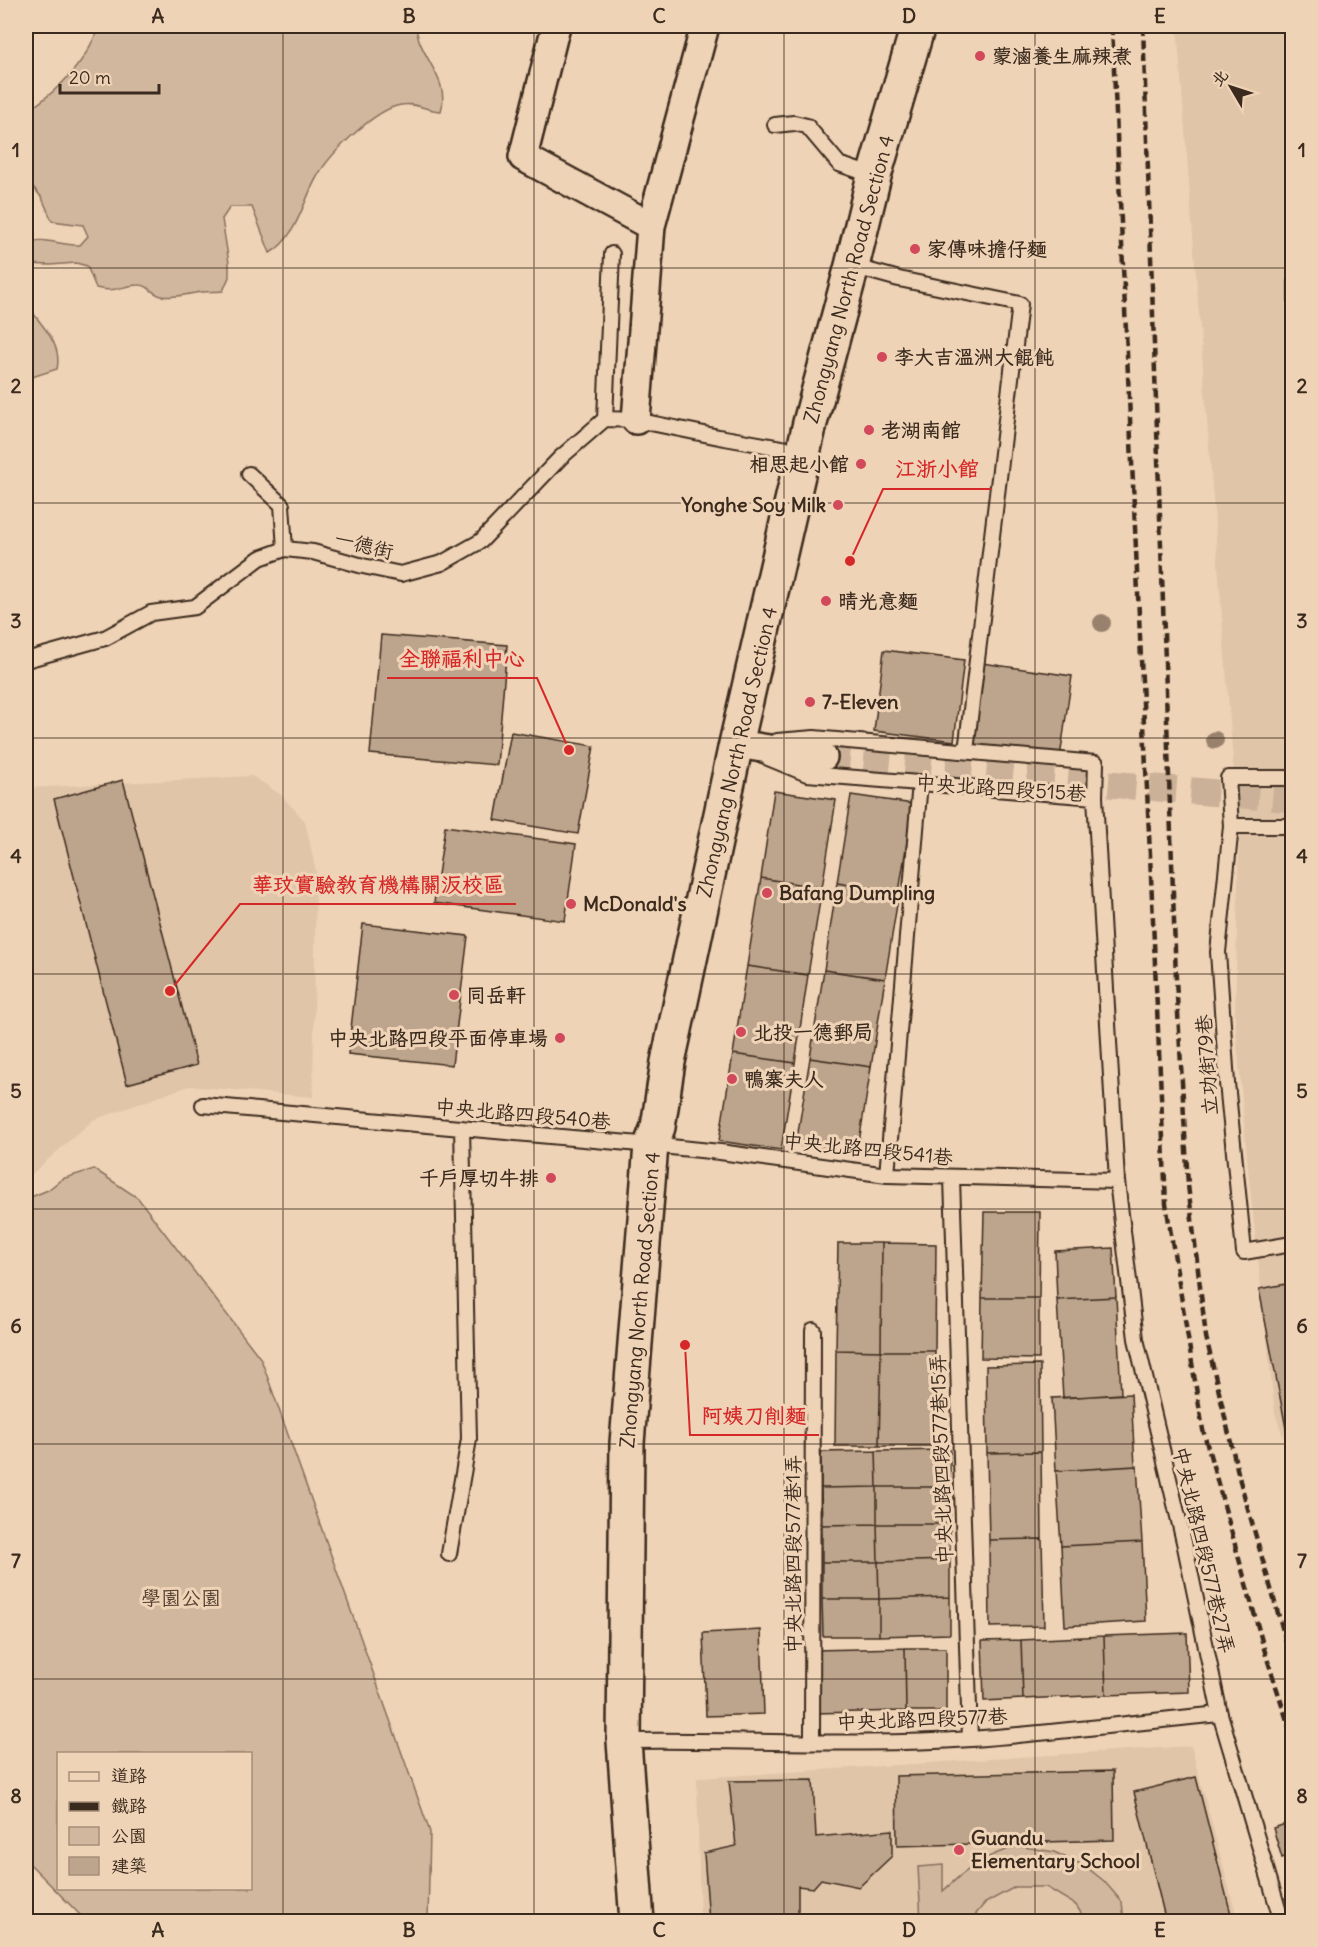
<svg xmlns="http://www.w3.org/2000/svg" width="1318" height="1947" viewBox="0 0 1318 1947" font-family="Delius,'LXGW WenKai TC',sans-serif">
	<rect width="100%" height="100%" fill="#efd3b6"/>
	<filter id="ink" filterUnits="userSpaceOnUse"><feTurbulence type="fractalNoise" baseFrequency=".0167" numOctaves="2"/><feDisplacementMap in="SourceGraphic" scale="12" xChannelSelector="R" yChannelSelector="G"/><feConvolveMatrix kernelMatrix="1 2 1 2 8 2 1 2 1" color-interpolation-filters="sRGB"/></filter>
	<g filter="url(#ink)">
		<path fill="#e0c5a9" d="M1177,26h115v1437l-17,-50 -27,-244 -13,-151 4,-179z
			M252,776l28,18 25,27 11,51 -3,225 -124,-11 -96,34 -67,59v-284l3,-11 -3,-34v-53l2,-9z
			M1191,1746l47,175h-538l-3,-143z"/>
		<path fill="#d1b79d" stroke="#86705e" stroke-width="1.5" fill-rule="evenodd" d="M99,26h317c2,30 35,53 25,85 -15,0 -25,-9 -40,-6 -26,4 -70,48 -83,70 -15,25 -21,63 -48,78l-18,-46h-22l-8,12 7,44v14l-6,14c-9,1 -19,0 -28,2 -13,2 -19,5 -33,3 -10,-1 -13,-12 -24,-11 -17,1 -24,8 -42,3l-9,-22 -11,-3 -26,2 -24,-1v-21c18,-7 35,3 54,2l8,-9 -5,-11 -31,-4 -10,-23 -16,-20v-66c32,-21 60,-49 73,-86z
			M26,303c13,21 37,39 31,66l-31,10z
			M94,1169l44,29 123,161 169,473 -2,89h-342l-60,-61v-661l22,-9 14,-11zM58,1754h192v134h-192z
			M1018,1846l36,6 31,14 19,15 18,21 2,19h-38l-10,-16 -30,-18h-31l-30,16 -15,18h-49l-3,-54 25,-2v26c26,-24 40,-35 75,-45z"/>
		<path fill="#bda48c" stroke="#3b2a1e" stroke-width="1.5" d="M1287,68h5v494h-3z
			M381,635l126,10 -10,120 -127,-11z
			M884,650l80,10 -10,81 -80,-10z
			M982,663l90,13 -12,81 -90,-13z
			M511,732l83,14 -16,88 -83,-14z
			M123,780l74,285 -70,19 -73,-285z
			M774,791l62,9 -14,88 -61,-10z
			M851,795l62,9 -14,88 -62,-9z
			M445,826l131,18 -11,77 -131,-18z
			M761,878l61,10 -14,87 -61,-9z
			M837,883l62,9 -14,87 -61,-9z
			M363,924l105,12 -16,129 -104,-11z
			M747,966l61,9 -13,88 -62,-9z
			M824,970l61,9 -14,88 -61,-9z
			M733,1054l62,9 -14,87 -62,-9z
			M810,1058l61,9 -14,88 -61,-10z
			M984,1212h56l-1,86h-57z
			M838,1243h44l-1,108 -45,-1z
			M882,1243l54,1 -1,107h-54z
			M1113,1248l3,49 -59,3 -2,-49z
			M1292,1283v176l-33,-170z
			M1116,1297l5,97 -58,4 -6,-98z
			M982,1298h57v61l-58,-1z
			M836,1350l45,1 -2,95h-44z
			M881,1351h54l-2,95h-54z
			M1040,1365l1,87 -54,1 -1,-87z
			M1131,1394l4,72 -79,5 -4,-73z
			M950,1450v37h-73l-1,-36z
			M876,1451l1,36 -56,1v-36z
			M1041,1452l1,87 -53,1 -2,-87z
			M1137,1466l5,76 -81,4 -5,-75z
			M877,1487v37l-55,1 -1,-37z
			M877,1487h73v37h-73z
			M877,1524l1,38h-56v-37z
			M877,1524h73v36l-72,2z
			M1042,1539l2,87 -54,1 -1,-87z
			M1142,1542l4,79 -81,5 -4,-80z
			M950,1560v37l-71,2 -1,-37z
			M822,1562h56l1,37h-57z
			M950,1597v37l-71,2v-37z
			M822,1599h57v37h-56z
			M761,1630l3,84 -58,2 -3,-83z
			M1187,1633l2,59 -83,3 -2,-59z
			M1104,1636l2,59 -83,4 -2,-59z
			M1021,1640l2,59 -39,2 -2,-60z
			M905,1648h41v63h-40z
			M905,1648l1,63 -92,2v-63z
			M1113,1771l1,69 -217,6 -1,-70z
			M1196,1777l37,145h-67l-32,-130z
			M813,1780l3,57 76,-7v26l-33,31 -38,-8 -8,9 -15,-2v36h-89l-5,-69 32,-7 -7,-65z
			M1292,1822v41l-2,-8 -8,3 -9,-30z
			M1292,1896v26h-2l-8,-23z"/>
		<g fill="none" stroke-linecap="round" stroke-linejoin="round">
			<path stroke="#cbb198" stroke-width="27" stroke-dasharray="27 14" stroke-linecap="butt" d="M823,757l199,20 270,22"/>
			<g stroke="#3b2a1e" stroke-width="18">
				<path id="lane" d="M775,125l19,-2 13,3 32,38 35,12
					M852,266l47,13 121,25 -54,447
					M605,419l7,-165
					M249,474l33,31 3,44
					M26,660l79,-22 46,-25 44,-6 65,-49 25,-9 28,3 50,14 38,8 41,-11 39,-22 79,-83 45,-39 31,1 83,17 86,15
					M777,741l37,-3 282,25 -1,34 22,384 19,158 48,203 36,172 62,208
					M768,758l39,16 288,23
					M1292,778h-64l3,48 -13,126 9,131 17,169 48,-8
					M1231,826h61
					M203,1105l448,40 69,7 167,23 230,6
					M887,1175l33,-393
					M952,1178l18,561
					M449,1554l20,-115 -7,-311
					M624,1741c116,-2 232,6 347,-2 83,-6 166,-17 249,-25
					M812,1742l1,-412"/>
			</g>
			<g stroke="#3b2a1e" stroke-width="32">
				<path id="street" d="M556,26l-33,131 128,69
					M636,420l15,-194 54,-200
					M736,744l87,13"/>
			</g>
			<g stroke="#3b2a1e" stroke-width="38">
				<path id="secondary" d="M637,1922l-13,-181 3,-298 24,-298 7,-18 10,-65 68,-318 74,-321 42,-157 22,-90 44,-150"/>
			</g>
			<use href="#lane" stroke="#efd3b6" stroke-width="14"/>
			<use href="#street" stroke="#efd3b6" stroke-width="27"/>
			<use href="#secondary" stroke="#efd3b6" stroke-width="33"/>
			<path stroke="#3b2a1e" stroke-width="4.5" stroke-dasharray="9 4.5" stroke-linecap="butt" d="M1112,26l54,1178 37,226 62,222 27,84
				M1143,26l33,953 12,206 18,152 34,144 52,181"/>
		</g>
		<g fill="#99826d">
			<circle cx="1102" cy="623" r="9"/>
			<circle cx="1215" cy="740" r="9"/>
		</g>
	</g>
	<path fill="none" stroke="#3b2a1e" stroke-width="1.5" stroke-opacity="0.55" d="M283,26v1896M534,26v1896M784,26v1896M1035,26v1896M26,268h1266M26,503h1266M26,738h1266M26,974h1266M26,1209h1266M26,1444h1266M26,1679h1266"/>
	<g fill="#d1495b" stroke="#efd3b6" stroke-width="2">
		<circle cx="980" cy="56" r="6"/>
		<circle cx="915" cy="249" r="6"/>
		<circle cx="882" cy="357" r="6"/>
		<circle cx="869" cy="430" r="6"/>
		<circle cx="861" cy="464" r="6"/>
		<circle cx="838" cy="505" r="6"/>
		<circle cx="826" cy="601" r="6"/>
		<circle cx="810" cy="702" r="6"/>
		<circle cx="767" cy="893" r="6"/>
		<circle cx="571" cy="904" r="6"/>
		<circle cx="454" cy="995" r="6"/>
		<circle cx="741" cy="1032" r="6"/>
		<circle cx="560" cy="1038" r="6"/>
		<circle cx="732" cy="1079" r="6"/>
		<circle cx="551" cy="1178" r="6"/>
		<circle cx="959" cy="1850" r="6"/>
	</g>
	<g text-anchor="middle" stroke-width="6" stroke-linejoin="round" paint-order="stroke">
		<g font-size="20" font-weight="bold" fill="#3b2a1e" stroke="#efd3b6" text-anchor="start">
			<text x="992" y="63">蒙滷養生麻辣煮</text>
			<text x="927" y="256">家傳味擔仔麵</text>
			<text x="894" y="364">李大吉溫洲大餛飩</text>
			<text x="881" y="437">老湖南館</text>
			<text x="849" y="471" text-anchor="end">相思起小館</text>
			<text x="826" y="512" text-anchor="end">Yonghe Soy Milk</text>
			<text x="838" y="608">晴光意麵</text>
			<text x="822" y="709">7-Eleven</text>
			<text x="779" y="900">Bafang Dumpling</text>
			<text x="583" y="911">McDonald's</text>
			<text x="466" y="1002">同岳軒</text>
			<text x="753" y="1039">北投一德郵局</text>
			<text x="548" y="1045" text-anchor="end">中央北路四段平面停車場</text>
			<text x="744" y="1086">鴨寨夫人</text>
			<text x="539" y="1185" text-anchor="end">千戶厚切牛排</text>
			<text x="971" y="1845">Guandu<tspan x="971" dy="23">Elementary School</tspan></text>
		</g>
		<g font-size="20" fill="#3b2a1e" stroke="#efd3b6">
			<text transform="translate(849 279) rotate(-75)" y="7">Zhongyang North Road Section 4</text>
			<text transform="translate(364 545) rotate(14)" y="7">一德街</text>
			<text transform="translate(737 752) rotate(-77)" y="7">Zhongyang North Road Section 4</text>
			<text transform="translate(1001 788) rotate(4)" y="7">中央北路四段515巷</text>
			<text transform="translate(1207 1065) rotate(-94)" y="7">立功街79巷</text>
			<text transform="translate(523 1114) rotate(5)" y="7">中央北路四段540巷</text>
			<text transform="translate(868 1149) rotate(6)" y="7">中央北路四段541巷</text>
			<text transform="translate(640 1300) rotate(-85)" y="7">Zhongyang North Road Section 4</text>
			<text transform="translate(941 1459) rotate(-92)" y="7">中央北路四段577巷15弄</text>
			<text transform="translate(1204 1550) rotate(77)" y="7">中央北路四段577巷27弄</text>
			<text transform="translate(793 1554) rotate(-90)" y="7">中央北路四段577巷1弄</text>
			<text transform="translate(922 1719) rotate(-2)" y="7">中央北路四段577巷</text>
		</g>
		<g font-size="20" fill="#523f31" stroke="#efd3b6">
			<text x="181" y="1605">學園公園</text>
		</g>
	</g>
	<path fill="none" stroke="#d62828" stroke-width="2" d="M850 561L883 489H991M569 750L537 678H387M170 991L240 904H516M685 1345L690 1435H819"/>
	<g fill="#d62828" stroke="#efd3b6" stroke-width="2">
		<circle cx="850" cy="561" r="6"/>
		<circle cx="569" cy="750" r="6"/>
		<circle cx="170" cy="991" r="6"/>
		<circle cx="685" cy="1345" r="6"/>
	</g>
	<g font-size="21" text-anchor="middle" font-weight="bold" fill="#d62828" stroke="#efd3b6" stroke-width="6" stroke-linejoin="round" paint-order="stroke">
		<text x="937" y="476">江浙小館</text>
		<text x="462" y="666">全聯福利中心</text>
		<text x="378" y="892">華玟實驗教育機構關汳校區</text>
		<text x="754" y="1423">阿姨刀削麵</text>
	</g>
	<rect width="1318" height="1947" fill="none" stroke="#efd3b6" stroke-width="66"/>
	<rect x="57" y="1752" width="195" height="138" fill="#efd3b6" stroke="#a78f79" stroke-width="1.5"/>
	<rect x="69" y="1772" width="30" height="9" fill="#efd3b6" stroke="#a78f79" stroke-width="1.5"/>
	<text x="111" y="1782" font-size="18" fill="#3b2a1e">道路</text>
	<rect x="69" y="1802" width="30" height="9" fill="#3b2a1e" stroke="#a78f79" stroke-width="1.5"/>
	<text x="111" y="1812" font-size="18" fill="#3b2a1e">鐵路</text>
	<rect x="69" y="1827" width="30" height="18" fill="#d1b79d" stroke="#a78f79" stroke-width="1.5"/>
	<text x="111" y="1842" font-size="18" fill="#3b2a1e">公園</text>
	<rect x="69" y="1857" width="30" height="18" fill="#bda48c" stroke="#a78f79" stroke-width="1.5"/>
	<text x="111" y="1872" font-size="18" fill="#3b2a1e">建築</text>
	<g transform="translate(1231 87) rotate(309)" stroke="#efd3b6" stroke-width="4.5" paint-order="stroke">
	<path d="M0-4.5L10 22L0 15L-10 22Z" fill="#3b2a1e"/>
	<text y="-9" font-size="16" font-weight="bold" text-anchor="middle" fill="#3b2a1e">北</text>
	</g>
	<path d="M60 84v9h99v-9" fill="none" stroke="#3b2a1e" stroke-width="3"/>
	<text x="69" y="84" font-size="18" fill="#3b2a1e" stroke="#efd3b6" stroke-width="4.5" paint-order="stroke">20 m</text>
	<rect x="33" y="33" width="1252" height="1881" fill="none" stroke="#3b2a1e" stroke-width="2"/>
	<g font-size="20" text-anchor="middle" font-weight="bold" fill="#3b2a1e">
		<text x="158" y="23">A</text>
		<text x="409" y="23">B</text>
		<text x="659" y="23">C</text>
		<text x="909" y="23">D</text>
		<text x="1160" y="23">E</text>
		<text x="16" y="157">1</text>
		<text x="1302" y="157">1</text>
		<text x="16" y="393">2</text>
		<text x="1302" y="393">2</text>
		<text x="16" y="628">3</text>
		<text x="1302" y="628">3</text>
		<text x="16" y="863">4</text>
		<text x="1302" y="863">4</text>
		<text x="16" y="1098">5</text>
		<text x="1302" y="1098">5</text>
		<text x="16" y="1333">6</text>
		<text x="1302" y="1333">6</text>
		<text x="16" y="1568">7</text>
		<text x="1302" y="1568">7</text>
		<text x="16" y="1803">8</text>
		<text x="1302" y="1803">8</text>
		<text x="158" y="1937">A</text>
		<text x="409" y="1937">B</text>
		<text x="659" y="1937">C</text>
		<text x="909" y="1937">D</text>
		<text x="1160" y="1937">E</text>
	</g>
</svg>
